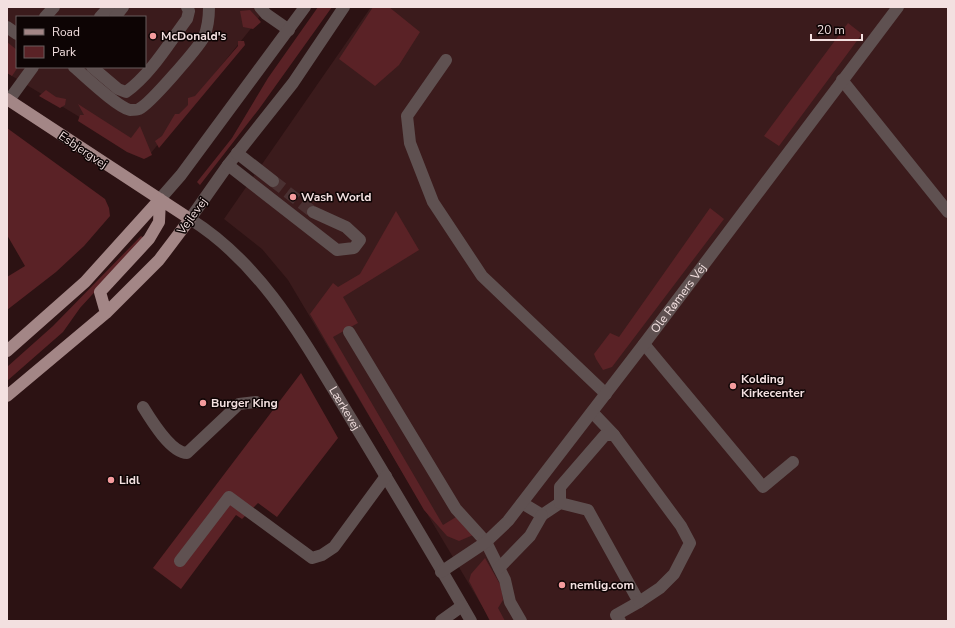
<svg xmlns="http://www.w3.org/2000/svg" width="955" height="628" viewBox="0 0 955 628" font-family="'Nunito Sans',sans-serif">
	<rect width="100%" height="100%" fill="#2c1213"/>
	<path fill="#3b1b1c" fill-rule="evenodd" d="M7,7h259l-13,19 -106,132 -140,-85zM17,17h128v50h-128z
		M371,7h577v614h-457l-203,-341 -26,-31 -38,-30z"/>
	<path fill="#5a2226" d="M318,7h14l-73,102 -59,76 -3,-3 35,-44 36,-60z
		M373,7h16l31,25 -21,33 -24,21 -36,-27z
		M250,10l11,12 -8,7 -10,-2 -3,-16z
		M848,23l14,11 -83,112 -15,-10z
		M238,41h6l1,4 -86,103 -4,-7 7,-5 13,-22h4l9,-9v-7l7,-2 43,-50z
		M7,42l10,8 1,17 -6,9 -5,-3z
		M46,90l10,7 10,2 -1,6 -5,3 -21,-12z
		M78,104l53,34 9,-12 12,29 -8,4 -17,-7 -49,-31 2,-6h4z
		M7,128l98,71 4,9 1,8 -26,30 -28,26 -49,38v-33l18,-11 -18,-31z
		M710,208l14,11 -112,148 -9,3 -7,-11 -2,-5 16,-21 9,4z
		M396,211l23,39 -76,47 15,26 -25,14 110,188 13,-8 17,18 -14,6 -12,-5 -23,-26 -114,-196 23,-31 5,4 22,-13z
		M141,236l3,2 -64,70 -17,24 -56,49v-14l46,-41z
		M301,373l37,65 -61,79 -19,-14 -16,16 -6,-4 -55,74 -28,-21z
		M485,558l16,28 2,14 -5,8 7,13h-15l-21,-40 2,-7z"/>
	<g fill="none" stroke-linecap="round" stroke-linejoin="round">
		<path stroke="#4a3132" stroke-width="12" stroke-dasharray="12 6" stroke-linecap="butt" d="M273,181l40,31"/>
		<g stroke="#5f5151" stroke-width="12">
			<path d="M260,7l6,7 23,16"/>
			<path id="s1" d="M344,7l-51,76 -65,82 -38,54c74,46 116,126 160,198 41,68 82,136 121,204"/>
			<path d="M45,17l9,-10"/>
			<path d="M100,17l9,-10"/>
			<path d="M115,17l8,-10"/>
			<path d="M7,27l10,7"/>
			<path d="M446,60l-39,56 3,27 23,59 49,74 124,118"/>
			<path d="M74,67c12,10 43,40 56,43 2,0 7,0 9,-1 11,-5 59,-61 65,-72 4,-10 5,-19 5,-30"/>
			<path d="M92,67l26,22 8,3c25,-18 43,-49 61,-73l2,-8 -2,-4"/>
			<path d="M842,80l106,132"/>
			<path d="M9,100l24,-33"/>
			<path d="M237,153l36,28"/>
			<path d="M228,165l109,85 17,-2 6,-8 -14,-13 -33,-15"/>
			<path d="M160,199l21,-24 124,-168"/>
			<path d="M349,332l107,177 30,33 19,38 5,22 11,19"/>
			<path d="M644,344l119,143 30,-25"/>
			<path d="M143,407c8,13 28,46 44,46l52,-49 17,-2"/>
			<path d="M592,412l22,23"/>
			<path d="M522,503l20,12 18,-12 28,7 51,92 -23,13 4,6"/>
			<path d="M560,503v-16l45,-52h9l67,91 9,17 -16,31 -14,14 -21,14"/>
			<path d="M180,561l49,-64 83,61 10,-3 12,-8 52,-71"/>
			<path d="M499,568l31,-32 12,-21"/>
			<path id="s2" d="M441,572l45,-30 22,-21 136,-177 254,-337"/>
			<path d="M441,621l21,-15"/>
		</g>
		<path stroke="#a38686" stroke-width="12" d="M7,99l183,120 -31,41 -53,53 -99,83
			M106,313l-6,-21 49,-53 10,-17 1,-23
			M7,351l78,-69 75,-83"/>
	</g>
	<g fill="#f59b9d" stroke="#0d0404" stroke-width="1.5">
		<circle cx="153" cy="36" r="4"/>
		<circle cx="293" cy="197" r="4"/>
		<circle cx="733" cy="386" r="4"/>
		<circle cx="203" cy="403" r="4"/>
		<circle cx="111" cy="480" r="4"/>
		<circle cx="562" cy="585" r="4"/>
	</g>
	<g text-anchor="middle" stroke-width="3" stroke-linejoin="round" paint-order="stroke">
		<g font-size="12" font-weight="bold" fill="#f3e0e0" stroke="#0d0404" text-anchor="start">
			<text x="161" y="40">McDonald's</text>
			<text x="301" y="201">Wash World</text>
			<text x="741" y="383">Kolding<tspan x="741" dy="14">Kirkecenter</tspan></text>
			<text x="211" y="407">Burger King</text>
			<text x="119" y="484">Lidl</text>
			<text x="570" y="589">nemlig.com</text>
		</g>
		<g font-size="12" fill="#f3e0e0" stroke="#0d0404">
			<text transform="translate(83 150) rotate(34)" y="4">Esbjergvej</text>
			<text transform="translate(192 216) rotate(-54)" y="4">Vejlevej</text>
			<text dy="4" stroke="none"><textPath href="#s2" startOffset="365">Ole Rømers Vej</textPath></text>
			<text dy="4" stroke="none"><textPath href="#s1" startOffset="509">Lærkevej</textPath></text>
		</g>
	</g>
	<rect width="955" height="628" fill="none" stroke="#f3e0e0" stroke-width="16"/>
	<rect x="16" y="16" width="130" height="52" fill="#0d0404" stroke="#695c5c"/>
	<rect x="24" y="29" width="20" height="6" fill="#a38686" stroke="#695c5c"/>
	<text x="52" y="36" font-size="12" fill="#f3e0e0">Road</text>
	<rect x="24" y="46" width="20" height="12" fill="#5a2226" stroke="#695c5c"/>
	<text x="52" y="56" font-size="12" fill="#f3e0e0">Park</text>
	<path d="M811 34v6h51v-6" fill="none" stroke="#f3e0e0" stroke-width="2"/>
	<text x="817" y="34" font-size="12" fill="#f3e0e0" stroke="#0d0404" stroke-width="3" paint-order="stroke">20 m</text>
</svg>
